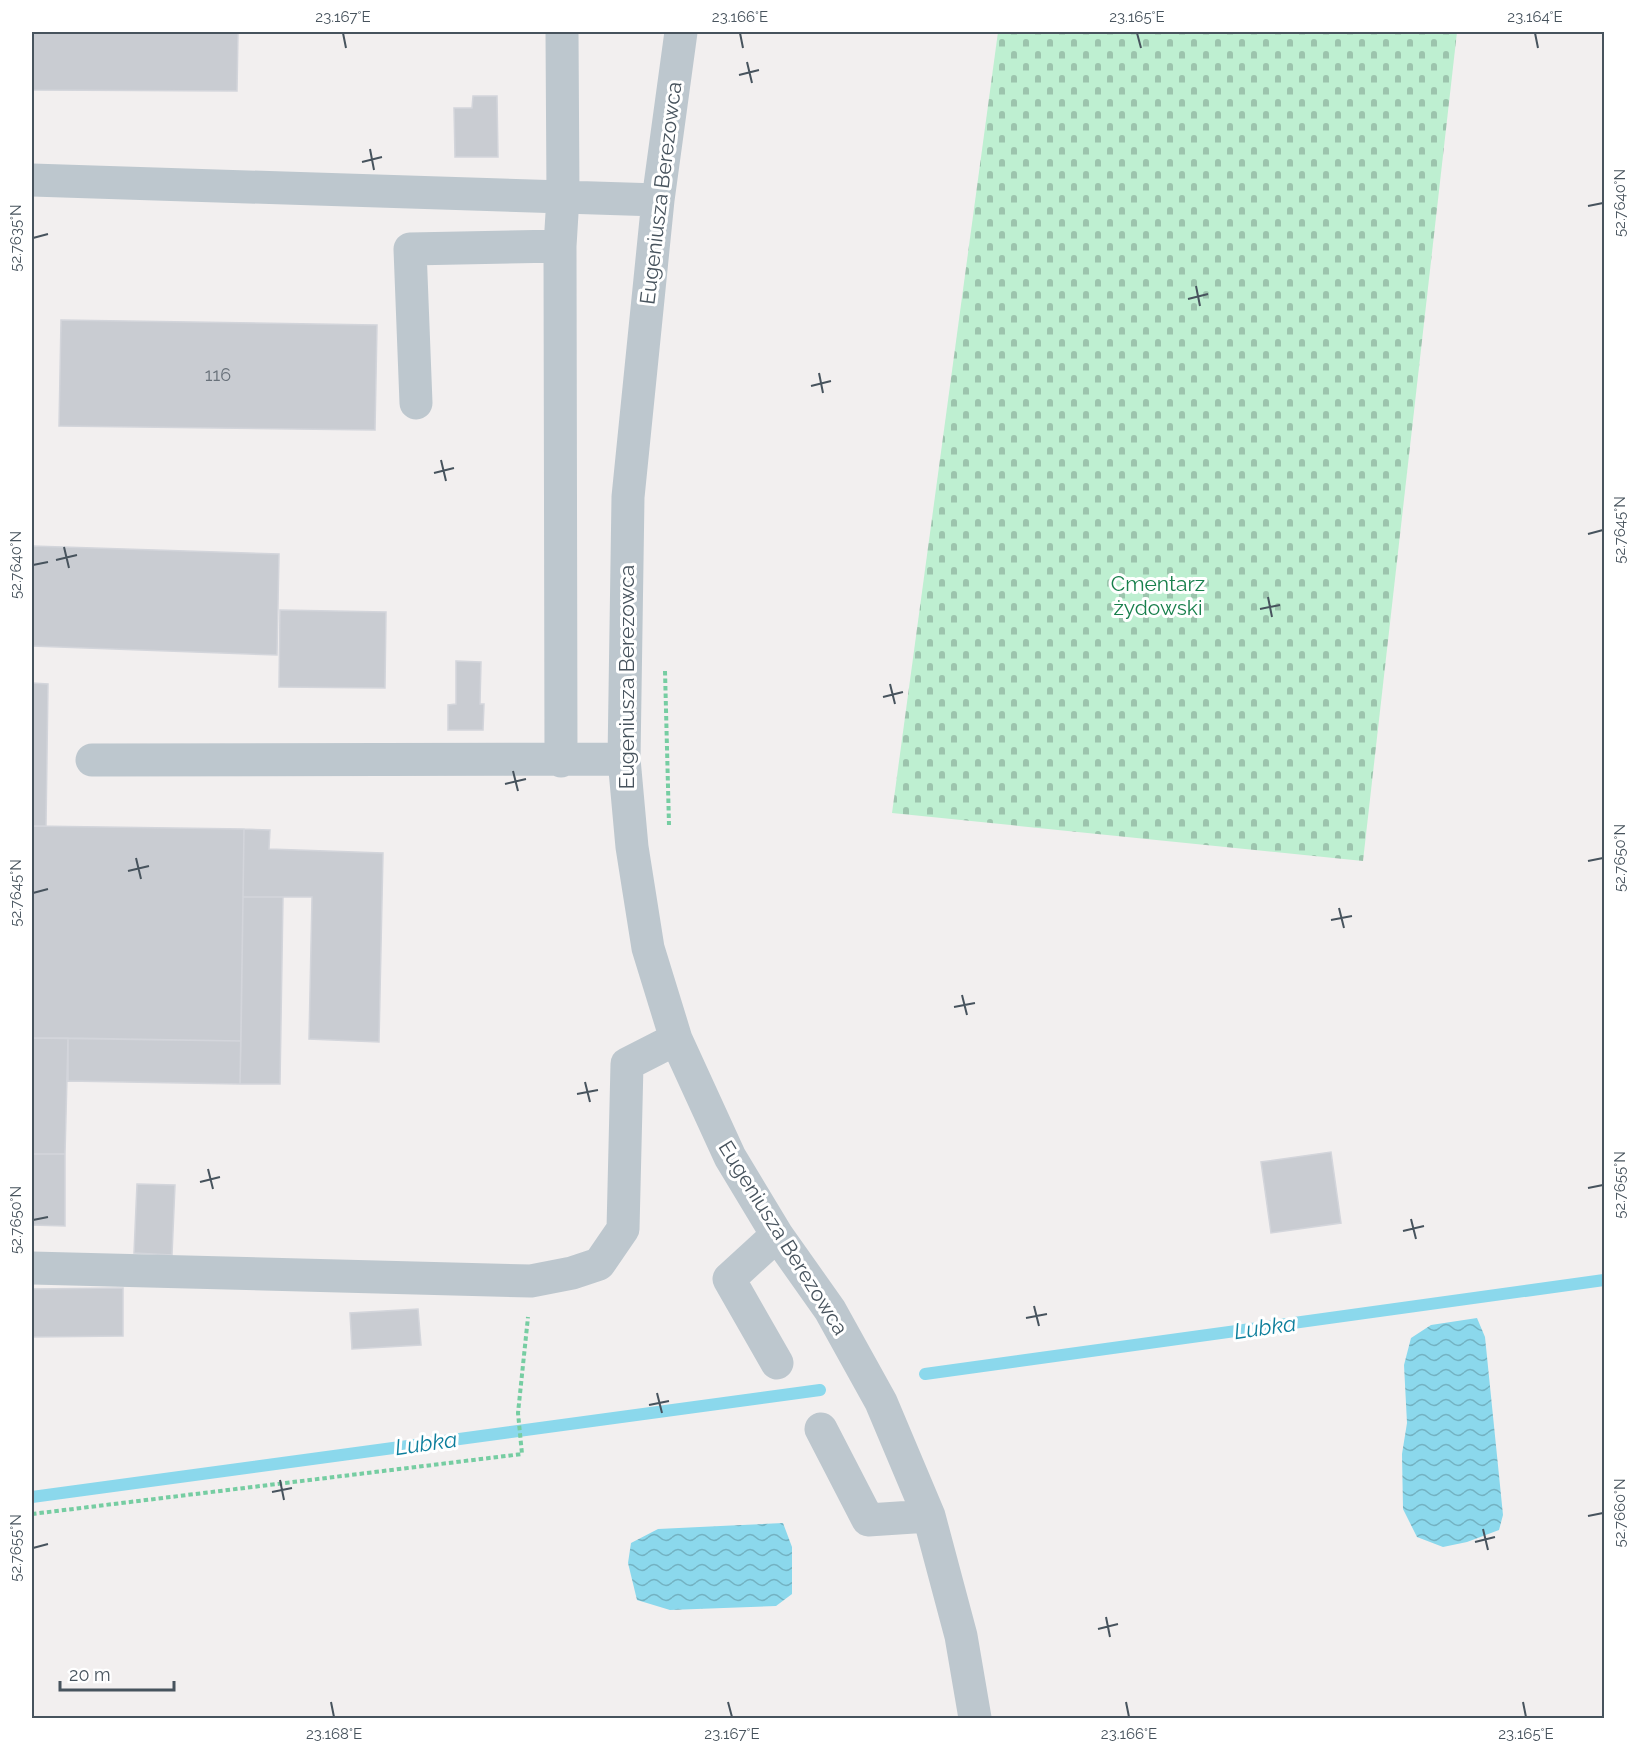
<svg xmlns="http://www.w3.org/2000/svg" width="1636" height="1750" viewBox="0 0 1636 1750" font-family="Raleway,sans-serif">
	<defs>
		<pattern id="cemetery-stones" width="16" height="16" patternUnits="userSpaceOnUse" patternTransform="scale(1.5)"><rect width="16" height="16" fill="#beefd1"/><path d="M2 7V4a2 2 0 0 1 4 0v3zM10 15v-3a2 2 0 0 1 4 0v3z" fill="#9cc4ad"/></pattern>
		<pattern id="water-waves" width="16" height="10" patternUnits="userSpaceOnUse" patternTransform="scale(1.5)"><rect width="16" height="10" fill="#8bd8ec"/><path d="M0 5q4-4 8 0t8 0" fill="none" stroke="#73b2c2"/></pattern>
	</defs>
	<rect width="100%" height="100%" fill="#f2efef"/>
	<path fill="url(#cemetery-stones)" d="M998,32h459l-94,829 -471,-48z"/>
	<path fill="url(#water-waves)" d="M1477,1318l8,19 18,178 -4,15 -32,12 -24,5 -26,-10 -14,-28 -1,-55 5,-31 -3,-58 7,-27 20,-13z
		M783,1523l9,24v47l-16,12 -106,4 -33,-10 -9,-37 3,-20 27,-14z"/>
	<g fill="none" stroke-linecap="round" stroke-linejoin="round">
		<path stroke="#8bd8ec" stroke-width="12" d="M925,1374l679,-94
			M32,1497l788,-107"/>
	</g>
	<path fill="#c9ccd2" stroke="#d3d5db" stroke-width="1.5" d="M32,32h206l-1,59 -205,-1z
		M473,96h24l1,61h-43l-1,-49h18z
		M61,320l316,5 -2,105 -316,-4z
		M32,546l247,8 -2,101 -245,-9z
		M280,610l106,2 -1,76 -106,-1z
		M456,661l25,1 -1,42h4l-1,26h-35v-25l8,-1z
		M32,683l16,1 -2,142h-14z
		M32,826l212,3 -3,212 -209,-3z
		M244,829l26,1 -1,19 114,4 -4,189 -70,-3 3,-142h-69z
		M243,897h40l-3,187h-40z
		M32,1038h36l-3,116h-33z
		M68,1038l173,3 -1,43 -172,-3z
		M1331,1152l10,71 -70,10 -10,-71z
		M32,1154h33v72l-33,-1z
		M137,1184l38,1 -3,70 -38,-2z
		M123,1288v48l-91,1v-48z
		M418,1309l3,36 -69,4 -2,-36z"/>
	<g fill="none" stroke-linecap="round" stroke-linejoin="round">
		<path stroke="#76cda2" stroke-width="4" stroke-dasharray="4.5 3" stroke-linecap="butt" d="M665,671l4,154
			M32,1514l490,-60 -4,-41 10,-96"/>
		<path stroke="#bdc7ce" stroke-width="33" d="M681,32l-23,168 -30,297 -4,262 8,88 16,101 28,91 54,118 47,78 53,75 51,92 48,114 32,120 14,82
			M32,180l626,20
			M416,403l-6,-154 150,-3
			M92,760l532,-1
			M561,761l-1,-515 3,-49 -1,-165
			M777,1235l-48,44 48,84
			M32,1268l499,13 41,-8 27,-9 24,-35 4,-165 49,-25
			M821,1429l47,91 61,-4"/>
	</g>
	<path fill="none" stroke="#47535d" stroke-width="2" d="M343,33l3,15M740,33l3,15M1137,33l4,15M1535,33l3,15M747,62l5,21M739,75l20,-5M370,149l4,21M362,162l20,-5M1588,206l15,-3M33,238l15,-4M1196,286l4,20M1188,299l20,-5M819,373l4,20M811,386l20,-5M441,460l5,21M434,473l20,-5M1588,534l15,-4M64,547l5,21M56,560l21,-5M33,565l15,-3M1268,597l4,20M1260,609l20,-4M890,684l5,20M883,697l20,-5M513,771l5,20M505,784l21,-5M136,858l5,21M1588,861l15,-3M128,871l21,-5M33,893l15,-4M1339,908l5,20M1331,920l21,-4M962,995l5,20M954,1007l21,-4M585,1082l5,20M577,1094l21,-4M208,1169l5,20M200,1182l20,-5M1588,1188l15,-3M1411,1219l5,20M33,1220l15,-3M1403,1231l21,-5M1034,1306l5,20M1026,1318l21,-4M657,1393l5,20M649,1405l20,-4M280,1480l4,20M272,1492l20,-4M1588,1516l15,-3M1483,1529l5,21M1475,1542l20,-5M33,1548l15,-4M1106,1617l4,20M1098,1629l20,-5M331,1702l3,15M728,1702l4,15M1126,1702l3,15M1523,1702l3,15"/>
	<g text-anchor="middle" stroke-width="6" stroke-linejoin="round" paint-order="stroke">
		<g font-size="18" fill="#68717a">
			<text x="218" y="381">116</text>
		</g>
		<g font-size="21" fill="#47535d" stroke="#fff">
			<text transform="translate(661 193) rotate(-83)" y="7">Eugeniusza Berezowca</text>
			<text transform="translate(627 677) rotate(-90)" y="7">Eugeniusza Berezowca</text>
			<text transform="translate(783 1238) rotate(58)" y="7">Eugeniusza Berezowca</text>
		</g>
		<g font-size="21" fill="#177f4b" stroke="#fff">
			<text x="1158" y="591">Cmentarz<tspan x="1158" dy="24">żydowski</tspan></text>
		</g>
		<g font-size="22" font-style="italic" fill="#0c7e9c" stroke="#fff">
			<text transform="translate(1265 1327) rotate(-8)" y="8">Lubka</text>
			<text transform="translate(426 1443) rotate(-8)" y="8">Lubka</text>
		</g>
	</g>
	<rect width="1636" height="1750" fill="none" stroke="#ffffff" stroke-width="66"/>
	<path d="M60 1681v9h114v-9" fill="none" stroke="#47535d" stroke-width="3"/>
	<text x="69" y="1681" font-size="18" fill="#47535d" stroke="#ffffff" stroke-width="4.5" paint-order="stroke">20 m</text>
	<rect x="33" y="33" width="1570" height="1684" fill="none" stroke="#47535d" stroke-width="2"/>
	<g font-size="15" text-anchor="middle" fill="#47535d">
		<text x="343" y="22">23.167°E</text>
		<text x="740" y="22">23.166°E</text>
		<text x="1137" y="22">23.165°E</text>
		<text x="1535" y="22">23.164°E</text>
		<text transform="translate(1620 203) rotate(-90)" y="5">52.7640°N</text>
		<text transform="translate(16 238) rotate(-90)" y="5">52.7635°N</text>
		<text transform="translate(1620 530) rotate(-90)" y="5">52.7645°N</text>
		<text transform="translate(16 565) rotate(-90)" y="5">52.7640°N</text>
		<text transform="translate(1620 858) rotate(-90)" y="5">52.7650°N</text>
		<text transform="translate(16 893) rotate(-90)" y="5">52.7645°N</text>
		<text transform="translate(1620 1185) rotate(-90)" y="5">52.7655°N</text>
		<text transform="translate(16 1220) rotate(-90)" y="5">52.7650°N</text>
		<text transform="translate(1620 1513) rotate(-90)" y="5">52.7660°N</text>
		<text transform="translate(16 1548) rotate(-90)" y="5">52.7655°N</text>
		<text x="334" y="1739">23.168°E</text>
		<text x="732" y="1739">23.167°E</text>
		<text x="1129" y="1739">23.166°E</text>
		<text x="1526" y="1739">23.165°E</text>
	</g>
</svg>
